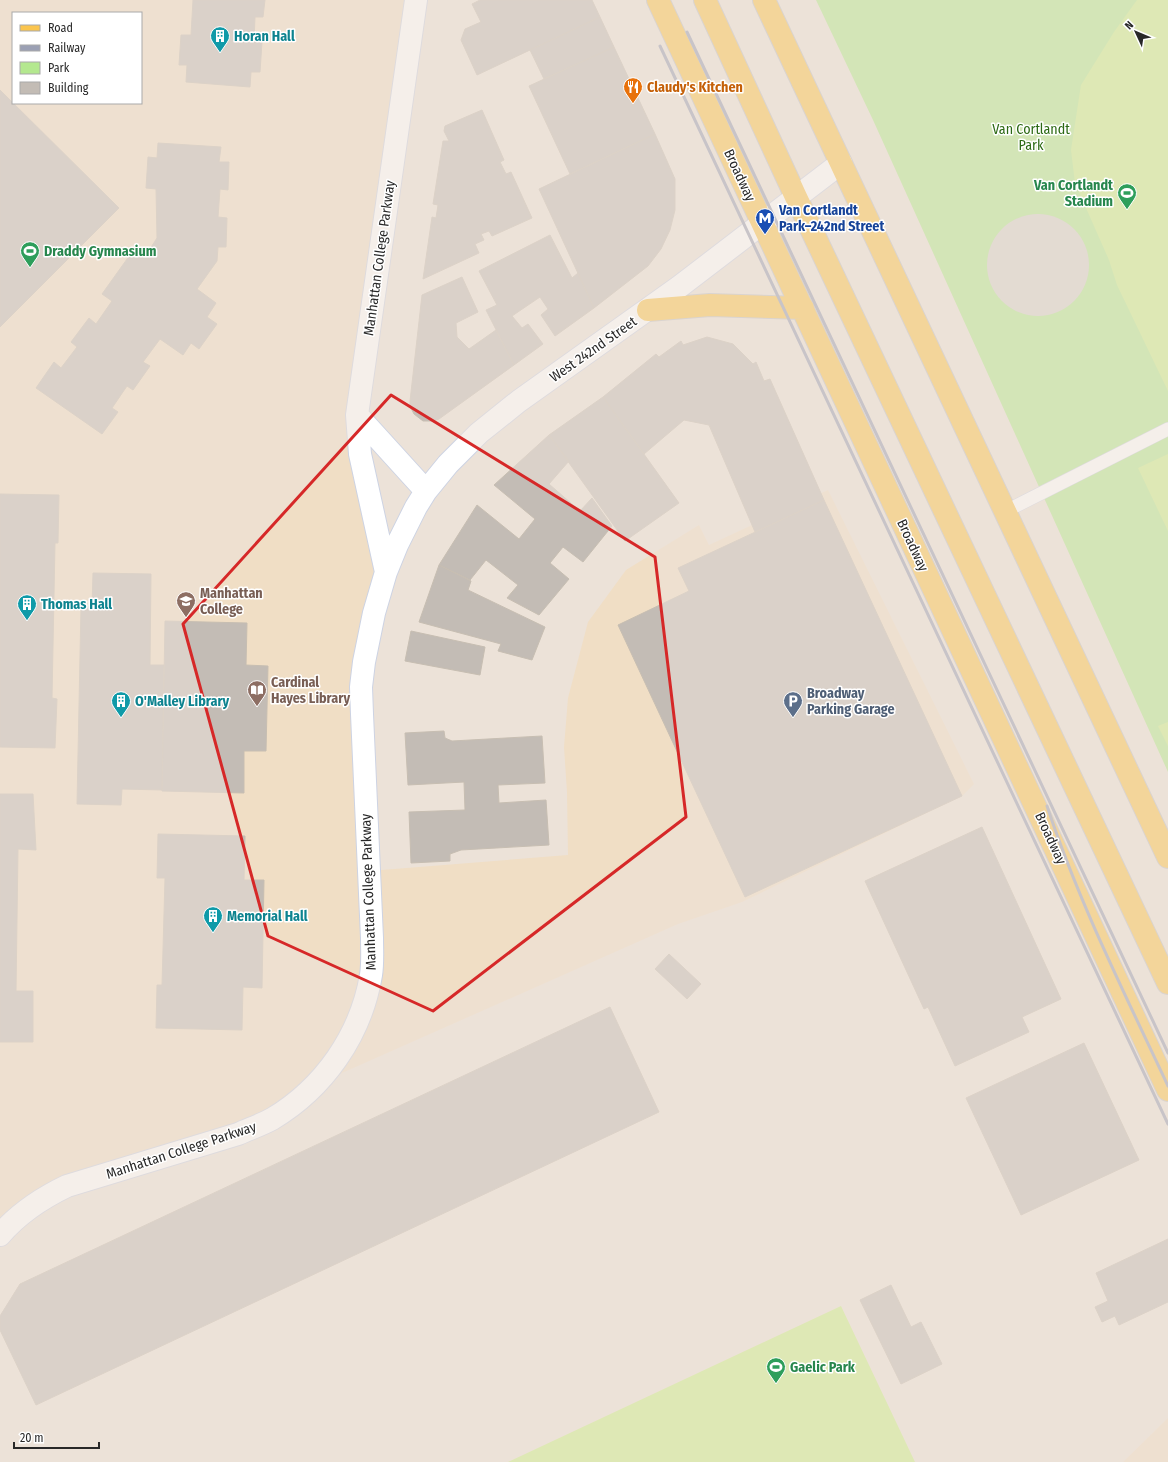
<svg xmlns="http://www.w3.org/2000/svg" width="1168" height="1462" viewBox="0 0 1168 1462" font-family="'Fira Sans Condensed',sans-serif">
	<rect width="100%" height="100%" fill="#ece2d8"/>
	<path fill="#f0dec5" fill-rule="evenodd" d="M0,0h416l-59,415 29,157 -18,66 1,233 199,-16 -1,-63 -3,-45 4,-49 20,-76 38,-52 73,-45 10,20 119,-55 146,294 -12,12 -220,106 -64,22 -336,149 -35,20 -11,10 -215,78 -81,54zM13,13h128v90h-128z
		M1168,1418v44h-45z"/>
	<path fill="#b4e88f" d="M816,0h352v772l-295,-652z"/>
	<path fill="#cdf08a" d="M1137,0h31v391l-51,-106 -8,-25 -34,-77 -4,-33 10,-65 33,-53z
		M1168,454v77l-30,-63z
		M1168,722v24l-10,-20z
		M841,1306l74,156h-407z"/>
	<path fill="#d7d2cb" d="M987 265a51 51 0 1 1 102 0a51 51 0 1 1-102 0Z"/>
	<path fill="#c3bcb5" stroke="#c7beb2" d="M193,0h72l-2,17h-8l-1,25h8l-2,30h-9l-1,15 -64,-5 1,-17h-8l2,-30h10z
		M480,0h112l8,17 -123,58 -16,-35 4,-11 16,-7 -9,-18z
		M600,17l14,30 -70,32 -14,-29z
		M614,47l41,87 -85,40 -41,-88z
		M0,90l119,118 -119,119z
		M482,110l22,50 -4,2 6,12 5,-2 21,46 -40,18 -3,-5 -8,3 3,6 -9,4 4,9 -56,26 9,-62 4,1 2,-13 -5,-1 10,-63h6l-5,-10 1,-5z
		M655,134l20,45v31l-5,20 -9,19 -13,17 -54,42 -55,-119z
		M158,143l63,4 -2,15h10l-1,28 -8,-1 -2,28 9,1 -1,29h-8l-1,14 -20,28 19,14 -9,14 10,7 -18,25 -8,-6 -8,12 -23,-16 -17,23 7,4 -17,24 -6,-4 -15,22 6,4 -16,22 -66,-46 18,-26 7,6 16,-21 -6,-5 18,-24 7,6 16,-23 -10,-7 35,-49 11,7 9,-14 -1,-49 -10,-1 2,-31 9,1z
		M550,235l22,43 6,-5 16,35 -39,28 -14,-21 7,-6 -8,-12 -28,19 10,12 6,-4 15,20 -29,21 -28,-55 11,-5 -18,-34z
		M462,277l16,35 -22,11 1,14 12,12 27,-19 18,35 -75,54 -6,2h-10l-9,-7 -4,-8v-5l12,-106z
		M707,337l26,7 20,20 3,-2 8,19 6,-2 54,121 -69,32 -46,-107 -25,-5 -40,34 -41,-57 53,-43 3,3 22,-16 2,4z
		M603,397l76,106 -54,38 -76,-106z
		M549,435l20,26 -20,23 31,27 12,-13 20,28 -29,36 -20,-15 -13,16 19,16 -30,36 -32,-17 11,-13 -32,-25 -16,20 -31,-15 38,-60 42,34 16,-20 -41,-34z
		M0,494l59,1 -1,48h-3l-3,155 5,1 -2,49 -55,-1z
		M824,500l138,296 -217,101 -127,-272 71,-34 -11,-23z
		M439,565l32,16 -3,9 77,37 -13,33 -34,-9 3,-7 -82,-22z
		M93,573l58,1 -1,91h14l-2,125 -40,-1 -1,16 -44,-1 4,-198 11,1z
		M165,621l82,2 -1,42 22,1 -2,85h-22v42l-82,-2z
		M411,631l74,16 -5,28 -75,-14z
		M444,731l1,7 7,3 90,-5 3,47 -47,2 1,18 47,-3 3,45 -88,5 -11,4v7l-39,2 -2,-51 56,-2 -1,-28 -56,3 -3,-52z
		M0,794h33l3,56 -18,-1 -2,142h17v51h-33z
		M982,827l79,172 -39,18 7,15 -74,34 -27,-59 -4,2 -59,-128z
		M158,834l87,2 -1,44h20l-2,108 -19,-1 -1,43 -86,-2 1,-43h5l3,-107h-8z
		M669,954l32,30 -14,15 -32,-30z
		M610,1007l49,105 -623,293 -36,-75v-14l20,-32z
		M1084,1043l55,117 -118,55 -55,-117z
		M1168,1239v63l-49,23 -4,-9 -13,6 -7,-15 13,-6 -12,-28z
		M891,1285l20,42 10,-5 21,42 -41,20 -41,-84z"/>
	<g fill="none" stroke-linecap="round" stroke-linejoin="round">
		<g stroke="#cdd3e3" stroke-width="14">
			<path id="service" d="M1006,511l162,-82"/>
		</g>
		<g stroke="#cdd3e3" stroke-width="24">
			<path id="tertiary" d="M357,415l69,76
				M386,572l-26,-118 -3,-39 59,-415
				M0,1235c18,-21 42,-37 67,-49l171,-52c11,-5 23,-9 34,-15 52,-31 89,-84 99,-144 2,-12 1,-25 1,-37l-10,-224 -1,-27 3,-25 10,-49 12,-41 11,-27 19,-38 10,-16 22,-27 31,-31 40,-32 160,-114 162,-124"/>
		</g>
		<g stroke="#c3c3c3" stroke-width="24">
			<path id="primary" d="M658,0l510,1090
				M705,0l91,197 372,786
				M764,0l404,857
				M648,310l62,-5 93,3"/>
		</g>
		<use href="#service" stroke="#fff" stroke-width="13"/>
		<use href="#tertiary" stroke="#fff" stroke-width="22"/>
		<use href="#primary" stroke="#fbc54e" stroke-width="22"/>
		<path stroke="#9ba0b4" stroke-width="3" d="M687,32l481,1021
			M660,46l508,1078
			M1047,806c32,97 78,188 121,280"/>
	</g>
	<path d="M0 0H1168V1462H0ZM391,395l264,162 31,260 -253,194 -165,-75 -85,-312z" fill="#ece2d8" fill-opacity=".55" fill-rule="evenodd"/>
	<path fill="none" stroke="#d62828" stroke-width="3" stroke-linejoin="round" d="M391,395l264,162 31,260 -253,194 -165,-75 -85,-312z"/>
	<defs>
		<g id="building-pin" transform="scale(1)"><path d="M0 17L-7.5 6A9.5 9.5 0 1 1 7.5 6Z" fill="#0f9aa8" stroke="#fff"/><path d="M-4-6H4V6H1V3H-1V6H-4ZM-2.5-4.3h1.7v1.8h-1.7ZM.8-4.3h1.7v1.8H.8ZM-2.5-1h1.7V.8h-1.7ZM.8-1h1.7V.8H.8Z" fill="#fff"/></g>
		<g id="restaurant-pin" transform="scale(1)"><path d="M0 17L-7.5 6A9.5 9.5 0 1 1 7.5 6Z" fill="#e8710a" stroke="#fff"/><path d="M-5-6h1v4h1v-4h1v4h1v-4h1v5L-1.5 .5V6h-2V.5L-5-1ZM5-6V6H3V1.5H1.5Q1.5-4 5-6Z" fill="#fff"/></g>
		<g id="stadium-pin" transform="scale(1)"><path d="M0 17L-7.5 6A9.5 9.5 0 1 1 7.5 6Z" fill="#2e9e5b" stroke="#fff"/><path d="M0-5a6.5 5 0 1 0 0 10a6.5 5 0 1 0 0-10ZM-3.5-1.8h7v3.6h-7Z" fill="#fff"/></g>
		<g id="metro-pin" transform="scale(1)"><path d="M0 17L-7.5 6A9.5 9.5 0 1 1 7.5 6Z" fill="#1a4fb4" stroke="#fff"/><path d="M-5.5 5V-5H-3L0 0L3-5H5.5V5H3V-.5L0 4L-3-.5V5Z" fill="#fff"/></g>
		<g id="university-pin" transform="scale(1)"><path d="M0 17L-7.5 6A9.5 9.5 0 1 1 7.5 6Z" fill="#8d6e63" stroke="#fff"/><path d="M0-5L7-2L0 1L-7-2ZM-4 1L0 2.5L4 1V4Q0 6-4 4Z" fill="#fff"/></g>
		<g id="library-pin" transform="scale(1)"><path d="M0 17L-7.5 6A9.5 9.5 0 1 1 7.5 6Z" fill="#8d6e63" stroke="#fff"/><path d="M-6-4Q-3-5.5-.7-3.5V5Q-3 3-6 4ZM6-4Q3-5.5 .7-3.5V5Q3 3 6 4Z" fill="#fff"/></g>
		<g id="parking-pin" transform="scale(1)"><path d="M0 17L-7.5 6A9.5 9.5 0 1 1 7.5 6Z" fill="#5c6f8a" stroke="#fff"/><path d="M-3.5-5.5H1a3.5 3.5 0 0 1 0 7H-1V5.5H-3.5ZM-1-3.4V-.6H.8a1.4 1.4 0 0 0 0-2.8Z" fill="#fff"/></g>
	</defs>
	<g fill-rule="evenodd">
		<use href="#building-pin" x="220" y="36"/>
		<use href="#restaurant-pin" x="633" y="87"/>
		<use href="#stadium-pin" x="1127" y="193"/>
		<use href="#metro-pin" x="765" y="218"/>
		<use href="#stadium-pin" x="30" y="251"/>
		<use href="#university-pin" x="186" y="601"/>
		<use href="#building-pin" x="27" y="604"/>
		<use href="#library-pin" x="257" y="690"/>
		<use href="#building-pin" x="121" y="701"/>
		<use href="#parking-pin" x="793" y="701"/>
		<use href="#building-pin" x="213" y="916"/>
		<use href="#stadium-pin" x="776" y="1367"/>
	</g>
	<g text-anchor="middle" stroke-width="3" stroke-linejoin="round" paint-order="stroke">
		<g font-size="14" font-weight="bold" fill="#0d838f" stroke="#fff" text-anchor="start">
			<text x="234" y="41">Horan Hall</text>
			<text x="41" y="609">Thomas Hall</text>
			<text x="135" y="706">O'Malley Library</text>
			<text x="227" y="921">Memorial Hall</text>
		</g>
		<g font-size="14" font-weight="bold" fill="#c56008" stroke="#fff" text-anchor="start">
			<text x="647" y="92">Claudy's Kitchen</text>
		</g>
		<g font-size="14" fill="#2c6914" stroke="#fff">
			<text x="1031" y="134">Van Cortlandt<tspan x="1031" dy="16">Park</tspan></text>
		</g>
		<g font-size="14" fill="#282828" stroke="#fff">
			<text transform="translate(740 175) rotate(65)" y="5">Broadway</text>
			<text transform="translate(379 258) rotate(-82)" y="5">Manhattan College Parkway</text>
			<text transform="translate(593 349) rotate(-35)" y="5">West 242nd Street</text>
			<text transform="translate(913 545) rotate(65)" y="5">Broadway</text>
			<text transform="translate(1051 838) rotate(65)" y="5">Broadway</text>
			<text transform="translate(368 892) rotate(-92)" y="5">Manhattan College Parkway</text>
			<text transform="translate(181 1150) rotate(-18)" y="5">Manhattan College Parkway</text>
		</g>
		<g font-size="14" font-weight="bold" fill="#27864d" stroke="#fff" text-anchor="start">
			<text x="1113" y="190" text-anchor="end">Van Cortlandt<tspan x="1113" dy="16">Stadium</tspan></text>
			<text x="44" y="256">Draddy Gymnasium</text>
			<text x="790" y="1372">Gaelic Park</text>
		</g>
		<g font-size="14" font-weight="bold" fill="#164399" stroke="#fff" text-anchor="start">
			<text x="779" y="215">Van Cortlandt<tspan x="779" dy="16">Park–242nd Street</tspan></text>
		</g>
		<g font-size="14" font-weight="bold" fill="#785e54" stroke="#fff" text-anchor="start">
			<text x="200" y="598">Manhattan<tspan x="200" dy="16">College</tspan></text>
			<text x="271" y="687">Cardinal<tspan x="271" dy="16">Hayes Library</tspan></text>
		</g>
		<g font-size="14" font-weight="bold" fill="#4e5e75" stroke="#fff" text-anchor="start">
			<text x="807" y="698">Broadway<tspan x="807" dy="16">Parking Garage</tspan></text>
		</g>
	</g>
	<rect x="12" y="12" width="130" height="92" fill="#ffffff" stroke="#a9a9a9"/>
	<rect x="20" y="25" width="20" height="6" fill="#fbc54e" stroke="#a9a9a9"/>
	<text x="48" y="32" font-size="12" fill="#282828">Road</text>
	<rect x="20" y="45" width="20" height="6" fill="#9ba0b4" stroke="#a9a9a9"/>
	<text x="48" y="52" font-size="12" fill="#282828">Railway</text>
	<rect x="20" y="62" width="20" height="12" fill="#b4e88f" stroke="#a9a9a9"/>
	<text x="48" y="72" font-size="12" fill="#282828">Park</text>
	<rect x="20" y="82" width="20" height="12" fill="#c3bcb5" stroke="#a9a9a9"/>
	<text x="48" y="92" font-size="12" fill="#282828">Building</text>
	<g transform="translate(1136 32) rotate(314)" stroke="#ffffff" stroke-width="3" paint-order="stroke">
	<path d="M0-3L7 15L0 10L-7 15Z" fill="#282828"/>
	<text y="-6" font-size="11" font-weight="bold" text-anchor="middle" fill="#282828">N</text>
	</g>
	<path d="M14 1442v6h85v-6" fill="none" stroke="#282828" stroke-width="2"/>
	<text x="20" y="1442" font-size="12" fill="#282828" stroke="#ffffff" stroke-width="3" paint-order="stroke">20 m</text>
</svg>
